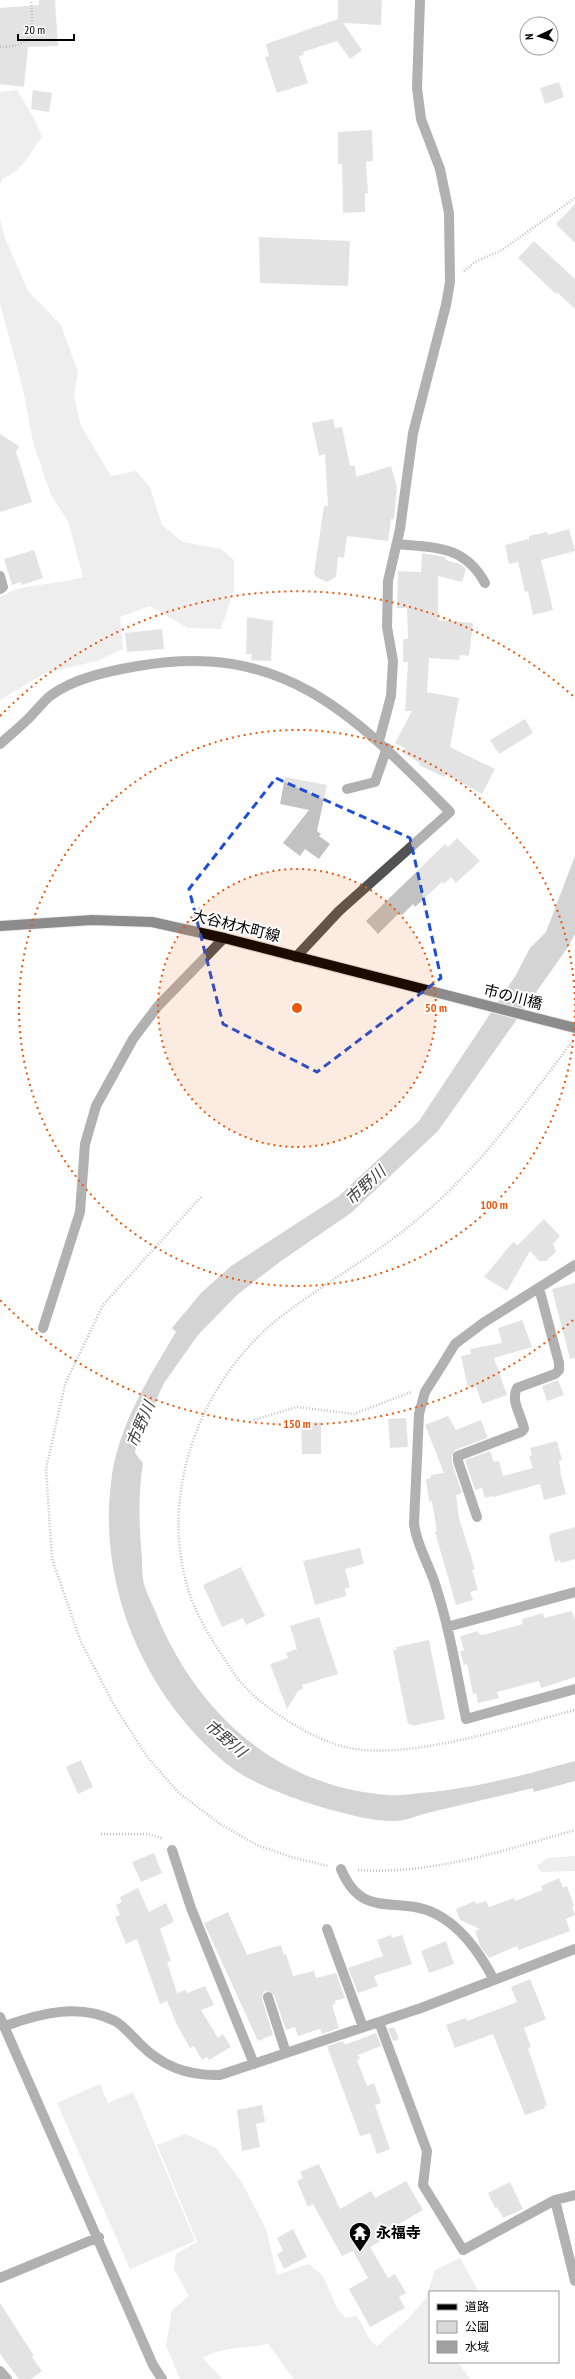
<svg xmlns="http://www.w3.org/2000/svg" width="575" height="2379" viewBox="0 0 575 2379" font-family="'PT Sans Narrow','Noto Sans JP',sans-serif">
	<rect width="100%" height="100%" fill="#fff"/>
	<path fill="#d9d9d9" d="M17,90l17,28 8,19c-13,17 -19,34 -40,42l-2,7v-94z
		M0,218l5,20 23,53 33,34 17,47 -4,24 7,30 30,50 25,-5 14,16 12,38 21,17 38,7 13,11v30l-13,39 -33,-1 -38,-22 -30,11 3,32 -26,12 -52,12 -45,27v-103c24,-15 56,-11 83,-20l-15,-56 -17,-26 -18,-53 -10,-53 -23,-85z
		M575,1856v15l-34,1 -4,-6 10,-8z
		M100,2084l8,19 25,-11 62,149 -65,28 -73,-166z
		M185,2134l31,14 25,33 25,48 11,46 32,-11 14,12 14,32 8,10 11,-2c11,12 7,19 21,30l31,-27 18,-21 9,-28 25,-12 19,34h-49v70h28l12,17h-176l-26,-35c-23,5 -45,2 -65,14l19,21h-42l-14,-33 6,-36 17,-14 -15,-27 2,-15 21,-12 -40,-97z"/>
	<path fill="#a0a0a0" d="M575,856v78l-7,13 -130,184 -87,82 -70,48 -44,34 -39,40 -34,48 -28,62 -1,8 8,10c-5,31 -4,63 -1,95 0,8 0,18 2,26 3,11 10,23 14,34 41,97 121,169 230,177 10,1 22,-1 32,-2 53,-4 104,-18 155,-32v20l-41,11 -1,-4c-34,8 -68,16 -102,24 -12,3 -27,10 -39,9 -20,0 -41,-6 -60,-11 -27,-7 -78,-25 -100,-42 -85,-67 -134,-178 -121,-285 6,-56 37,-104 65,-151l-4,-4 29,-35 30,-27 108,-70 80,-75 97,-146 14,-27 16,-16z"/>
	<path fill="#c2c2c2" d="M39,0h16l3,46 -30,1 -4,40 -24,-3v-76l39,-3z
		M338,0h44l-1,25 -38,-2 19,27 -12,9 -13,-18 -34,11 1,3 -5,1 9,27 -31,10 -12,-36 4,-1 -3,-12 72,-25z
		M559,82l5,15 -19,7 -5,-16z
		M33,90l19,3 -3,19 -18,-3z
		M372,130l1,31 -7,1 2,31h-3v19l-22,1 -1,-49h-4v-32z
		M575,204v39l-19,-19z
		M259,237l91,4 -2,45 -88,-3z
		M534,241l41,38v30l-18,-17 -1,2 -38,-36z
		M333,419l2,9 7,-1 8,39h5l1,11 35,-11 6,21 -3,32h-3l-3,22 -41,-5 -3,22 -6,-1 -2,20 -9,5 -11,-5 -2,-4 10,-67h4l-3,-52 -6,2 -7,-33z
		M0,434l19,12 -3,6 16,50 -32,10z
		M569,529l6,22 -34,9 12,50 -20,5 -5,-24 -3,1 -7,-30 -9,2 -4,-19 24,-6v-3l18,-4 1,3z
		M34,550l9,28 -22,7v-3l-9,3 -8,-26z
		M422,553l23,4 1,3 14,4 6,5 -4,13 -24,-6v44l35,3 -4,33 -9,-1 -1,5 -30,-2 -2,34 32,6 -9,49 45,22 -13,25 -36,-20 -2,3 -25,-12 1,-2 -17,-10 2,-5 -10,-5 17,-32h-7l3,-49h-5v-20l1,-3h4l-1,-31h-10l1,-37 23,1z
		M247,617l26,4 -2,40 -20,-1 1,-6h-6z
		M162,629l2,20 -37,3 -2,-19z
		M525,719l8,14 -34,21 -9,-14z
		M285,777l42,8 -10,46 4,3 -2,2 11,8 -11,15 -14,-10 -5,7 -17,-13 26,-33 -29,-6z
		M457,838l23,23 -24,22 -5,-6 -7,7 -2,-2 -27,25 -2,-3 -11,11 -4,-1 -20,20 -12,-13 79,-77 3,3z
		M544,1219l16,17 -7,8 3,8 -10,9h-7l-9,-10 -23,40 -23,-14 29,-35 5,3z
		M575,1283v75l-5,1 -18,-70z
		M522,1320l10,27 -38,11 13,37 -25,9 -6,-18 -8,2 -7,-32 10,-2 -1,-5 32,-6 -4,-15z
		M558,1380l6,15 -17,6 -5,-15z
		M448,1416l8,14 25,-10 6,16v2l-32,12 -3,6v7l10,30 -6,2 3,23 16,51 -3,1 6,20 -8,2 3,8 -17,5 -21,-73 2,-1 -5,-30 -3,1 -3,-23 5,-1v-3l13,-2 -19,-48z
		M406,1418l2,29 -18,1 -2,-29z
		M321,1422v32h-19l-1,-31z
		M557,1441l5,19 -3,1 2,10h-1l6,23 -22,6 -4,-16 -46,13 -1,-1 -8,2 -3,-10 -7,2 -10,-30 25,-9 4,11 5,-1 4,15 30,-8 -4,-12 3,-1 -2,-7z
		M575,1527v32l-14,4 -1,-3 -5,2 -6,-25 1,-3z
		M360,1548l4,16 -19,5 5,18 -5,2 1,7 -31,9 -12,-44z
		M241,1567l24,49 -19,9 -3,-7 -21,9 -19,-42z
		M572,1611l3,9v57l-34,11 -2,-7 -42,11 2,6 -21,5 -2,-10 -3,1 -6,-30 -3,1 -4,-13 4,-2 -4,-14 18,-5 2,4h3l40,-11 -1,-5 21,-6 1,5z
		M319,1617l19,57 -36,11 1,4 -5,2 -11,18 -17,-45 18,-6 -2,-5 11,-4 -7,-23z
		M429,1640l16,79 -33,7 -1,-2h-3l-15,-74h4l-1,-3z
		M81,1760l12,27 -15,7 -12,-27z
		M154,1853l8,20 -21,9 -9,-20z
		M559,1878l4,10 4,-2 7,20 -2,1 3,8 -9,4 4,12 -46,17 -5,2 -2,-4 -28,12 -9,-12 -5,-15 5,-2 -20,-9 -4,-11 19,-8 1,3 10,-3 3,6 25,-9 1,3 28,-11 -2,-4z
		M138,1888l11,24 17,-9 7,16v3l-13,7 11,32 -4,1 10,31 9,-3 1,3 18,-7 9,19 -13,5 17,28 5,-4 8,13 -22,13 -2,-3 -5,3 -8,-14 -4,2 -13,-23 -10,-24 -7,3 -23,-65 -11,5 -11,-27 5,-2 -4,-10 6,-3 -2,-5z
		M228,1912l19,43 34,-10 3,10 2,-1 7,22 21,-5 2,7 20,-5 9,25 -10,3v3l-3,1 7,23 -17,6 -2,-5 -22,7 -3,-9 -9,3 -12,-35 -8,-4 -3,2 -1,6 11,36 -15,6 -54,-118z
		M391,1935l1,3 10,-3 10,29 -38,12 4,10 -20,7 -10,-25 35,-12 -6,-16z
		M446,1941l8,23 -25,9 -8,-22z
		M530,1979l16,40 -22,9 7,19 -3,1 19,57 -3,1 1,2 -20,7 -32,-81 -38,14 -9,-23 20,-7 1,3 50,-19 -6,-15z
		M394,2027l5,12 -6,2 -5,-12z
		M376,2033l5,13 -23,9 2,4 -3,1 10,26 7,-3 7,20 -6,2 15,44 -13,5 -7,-21 -10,3 -33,-90 16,-5 1,3h3z
		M262,2105l3,17 -9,2 4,23 -18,4 -5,-41z
		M319,2164l21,45 31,-18 4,7 31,-17 17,29 -36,21 3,5 -20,11 18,31 7,-4 11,19 -7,4 6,11 -35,19 -21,-38 19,-11 -15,-27 -11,5 -29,-52 -5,3 -11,-26 6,-3 -3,-6z
		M510,2182l13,27 -20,9 -6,-11 -2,1 -7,-15z
		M293,2229l14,28 -23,12 -7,-15 6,-3 -6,-13z
		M0,2303l34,53 -2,1 10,14 -11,8h-12l-19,-25z"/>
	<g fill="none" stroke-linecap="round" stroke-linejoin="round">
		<g stroke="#dbdbdb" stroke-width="12">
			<path id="major" d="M0,926l92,-6 60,2 72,16 351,90"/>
		</g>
		<path stroke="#747474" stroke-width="2.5" stroke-dasharray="1 2" stroke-linecap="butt" d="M0,47c36,0 33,-18 31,-47
			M464,271l11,-9 27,-12 73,-52
			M572,1042c-45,59 -89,121 -146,170 -47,42 -104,71 -153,111 -74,63 -114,171 -85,266 9,30 28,57 45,83 13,19 33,35 52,47 17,11 34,20 53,26 61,20 174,-19 237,-35
			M201,1197l-98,108 -38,79 -19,85 6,90 29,83 34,65 33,51 30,34 42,32 37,21 34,12 37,9
			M254,1420l43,-13 57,7 57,-22
			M101,1834h48l14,5
			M358,1870c74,5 147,-20 217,-40"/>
		<path stroke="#525252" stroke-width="10" d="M397,544c38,4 67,1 88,39
			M0,576l3,11 -3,2
			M379,741l12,-45 2,-35 -6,-34 1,-46 12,-52 13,-96 33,-128 4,-23 -1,-69 -9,-44 -19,-50 -4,-31 3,-88
			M0,744c10,-9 20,-17 29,-26 7,-7 14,-16 21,-22 24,-18 59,-25 88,-30 146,-26 218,51 312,146l-111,99 -43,46
			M347,789l28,-7 12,-34
			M575,1265l-92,58 -28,21 -16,26 -14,22 -6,22 -5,110c3,23 16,42 22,63 14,43 21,88 30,132l109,-30
			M43,1328l37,-116 5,-68 11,-38 37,-67 25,-33 66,-68
			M477,1517l-19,-56v-5l63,-24 3,-3c-2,-13 -14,-28 -7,-41l38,-14 4,-4v-7l-20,-75
			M447,1627l128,-35
			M172,1850l19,58 63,156
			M341,1869c22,53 56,25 95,45 26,13 45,41 58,66
			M327,1929l36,98
			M268,1997l18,56
			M0,2017l153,348 9,14
			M379,2022l48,129 -4,34 40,65 92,-50 20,-5
			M5,2026c36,-13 74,-23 110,-5 9,5 17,15 25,23 22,22 47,32 80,31l201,-67 154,-59
			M555,2200l20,81
			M0,2278l99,-41
			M0,2371l7,8"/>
		<use href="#major" stroke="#000" stroke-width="10"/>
	</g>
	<path d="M0 0H575V2379H0ZM276,778l134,60 31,140 -124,94 -94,-48 -34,-135z" fill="#fff" fill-opacity=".55" fill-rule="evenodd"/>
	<path fill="none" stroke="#1d4ed8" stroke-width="3" stroke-dasharray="8 5" stroke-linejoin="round" d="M276,778l134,60 31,140 -124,94 -94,-48 -34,-135z"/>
	<circle cx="297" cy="1008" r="139" fill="#e8590c" fill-opacity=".12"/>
	<g fill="none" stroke="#e8590c" stroke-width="2" stroke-dasharray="2 4">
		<circle cx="297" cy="1008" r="139"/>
		<path d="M575 1010A278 278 0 1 1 575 1006"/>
		<path d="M573 1320A416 416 0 0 1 0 1300M0 716A416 416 0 0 1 573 696"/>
	</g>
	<defs>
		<g id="temple-pin" transform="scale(1.15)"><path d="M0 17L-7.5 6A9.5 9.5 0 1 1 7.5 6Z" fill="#000" stroke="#fff"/><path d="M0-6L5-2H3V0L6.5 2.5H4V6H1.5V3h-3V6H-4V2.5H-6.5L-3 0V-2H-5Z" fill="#fff"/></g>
	</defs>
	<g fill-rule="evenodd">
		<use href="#temple-pin" x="360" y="2233"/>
	</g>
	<g text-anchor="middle" stroke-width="4" stroke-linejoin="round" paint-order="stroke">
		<g font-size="15" fill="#000" stroke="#fff">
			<text transform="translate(236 926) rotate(14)" y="5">大谷材木町線</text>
			<text transform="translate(513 997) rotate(14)" y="5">市の川橋</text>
		</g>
		<g font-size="15" font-weight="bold" fill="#000" stroke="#fff" text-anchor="start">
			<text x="376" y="2238">永福寺</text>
		</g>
		<g font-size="16" font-style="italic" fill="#414141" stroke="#fff">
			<text transform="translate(365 1185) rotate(-43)" y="6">市野川</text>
			<text transform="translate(140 1424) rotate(-67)" y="6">市野川</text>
			<text transform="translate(226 1738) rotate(40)" y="6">市野川</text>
		</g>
	</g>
	<circle cx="297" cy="1008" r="6" fill="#e8590c" stroke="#fff" stroke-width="2"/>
	<g font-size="12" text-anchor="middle" font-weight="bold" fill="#e8590c" stroke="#fff" stroke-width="4" stroke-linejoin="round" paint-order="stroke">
		<text x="436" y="1012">50 m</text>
		<text x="494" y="1209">100 m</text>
		<text x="297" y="1428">150 m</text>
	</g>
	<rect x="429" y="2291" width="130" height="72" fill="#ffffff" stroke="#999999"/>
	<rect x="437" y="2304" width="20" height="6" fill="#000000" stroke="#999999"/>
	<text x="465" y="2311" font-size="12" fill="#000000">道路</text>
	<rect x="437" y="2321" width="20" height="12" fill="#d9d9d9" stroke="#999999"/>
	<text x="465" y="2331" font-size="12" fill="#000000">公園</text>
	<rect x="437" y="2341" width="20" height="12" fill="#a0a0a0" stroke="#999999"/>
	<text x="465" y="2351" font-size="12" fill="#000000">水域</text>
	<g transform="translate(539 36) rotate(266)"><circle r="19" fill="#ffffff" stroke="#999999"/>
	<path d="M0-3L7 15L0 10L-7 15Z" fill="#000000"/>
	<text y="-6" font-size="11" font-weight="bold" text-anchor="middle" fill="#000000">N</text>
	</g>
	<path d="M18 34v6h56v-6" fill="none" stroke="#000000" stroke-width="2"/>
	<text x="24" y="34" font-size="12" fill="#000000" stroke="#ffffff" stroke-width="3" paint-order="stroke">20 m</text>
</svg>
